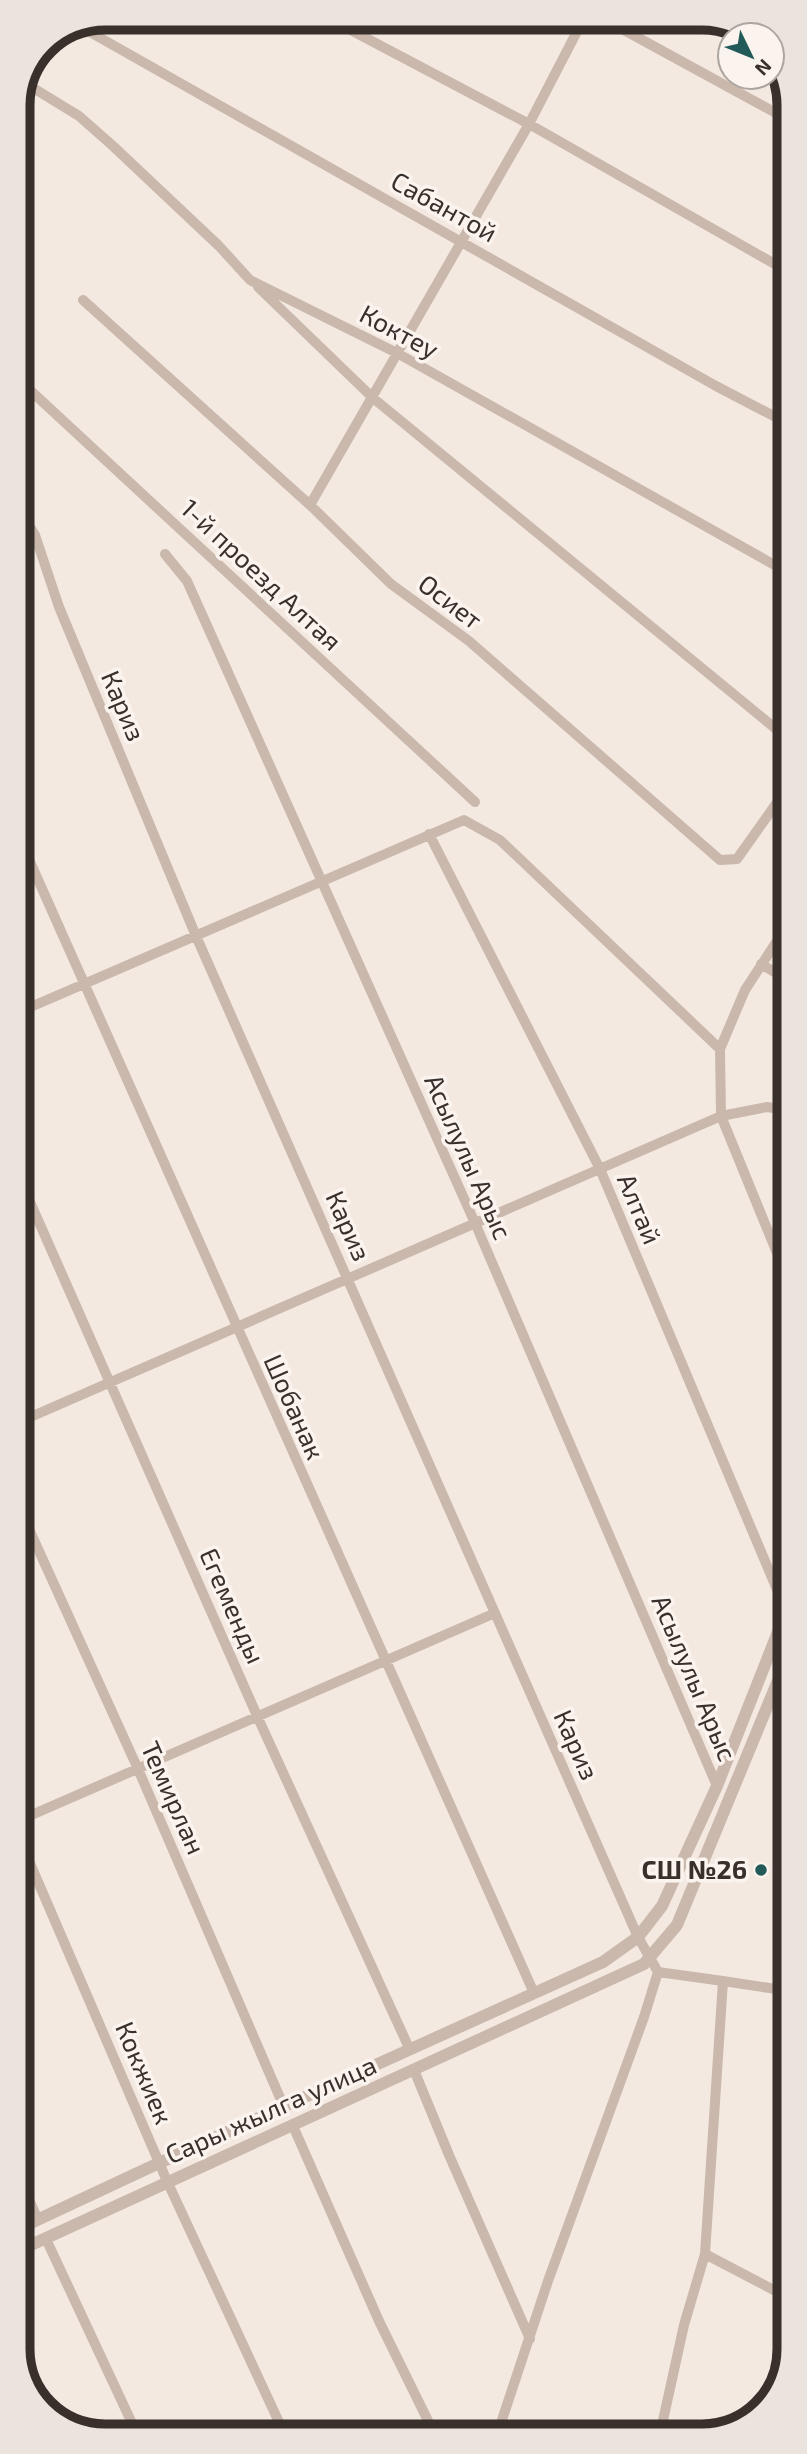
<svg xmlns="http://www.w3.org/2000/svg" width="807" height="2454" viewBox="0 0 807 2454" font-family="'Exo 2',sans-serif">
	<rect width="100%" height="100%" fill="#f3e9e1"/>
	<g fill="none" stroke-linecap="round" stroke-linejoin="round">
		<path stroke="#cbb8ad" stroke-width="10" d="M328,18l201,106 258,147
			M602,18l185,101
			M81,27l635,359 71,37
			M25,83l54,33 34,30 106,100 31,34 147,73 390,219
			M258,287l115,111 414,340
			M83,300l227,205 81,79 78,57 251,219 17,-1 51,-72
			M18,379l457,423
			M310,505l219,-381 55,-106
			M18,507l17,28 24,72 137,329 442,1001 20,35 65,9 -18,273 -21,71 -24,109
			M165,554l22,27 288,642 242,563
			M429,834l171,335 186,442
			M19,837l515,1156
			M788,924l-43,66 -25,59 1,67 67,164
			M761,964l27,16
			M19,1012l445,-192 36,20 220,209
			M19,1177l239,541 152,332
			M19,1422l702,-306 46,-9 7,1 14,9
			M19,1507l119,262 146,338
			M20,1820l475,-207
			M20,1840l147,341 118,254
			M723,1981l66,10
			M414,2070l35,85 81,184
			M293,2126l86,195 56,114
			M20,2179l18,41
			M46,2239l92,197
			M705,2254l84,44
			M497,2435l51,-154 96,-264 14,-45"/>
		<path stroke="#cbb8ad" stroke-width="12" d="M20,2228l139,-65 444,-201 35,-25 24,-31 55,-120 72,-182
			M20,2250l624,-286 33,-39 112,-271"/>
	</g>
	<circle fill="#225a59" stroke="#faf3ee" stroke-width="2.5" cx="761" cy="1870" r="7"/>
	<g text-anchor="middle" stroke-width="7" stroke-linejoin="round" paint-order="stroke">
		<g font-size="26" fill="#392f2b" stroke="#faf3ee">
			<text transform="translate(444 207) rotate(29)" y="9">Сабантой</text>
			<text transform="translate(399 332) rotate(28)" y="9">Коктеу</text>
			<text transform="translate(261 575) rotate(43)" y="9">1-й проезд Алтая</text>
			<text transform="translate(450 602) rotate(37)" y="9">Осиет</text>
			<text transform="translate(123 706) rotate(67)" y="9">Кариз</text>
			<text transform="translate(468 1157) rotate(66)" y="9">Асылулы Арыс</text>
			<text transform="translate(639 1209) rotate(67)" y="9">Алтай</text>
			<text transform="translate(348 1226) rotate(66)" y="9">Кариз</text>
			<text transform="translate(294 1407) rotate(66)" y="9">Шобанак</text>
			<text transform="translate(232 1606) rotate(66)" y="9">Егеменды</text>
			<text transform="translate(694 1678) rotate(67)" y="9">Асылулы Арыс</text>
			<text transform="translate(576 1745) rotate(66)" y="9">Кариз</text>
			<text transform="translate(173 1798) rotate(66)" y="9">Темирлан</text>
			<text transform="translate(144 2073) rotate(67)" y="9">Кокжиек</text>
			<text transform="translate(271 2110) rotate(-24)" y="9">Сары жылга улица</text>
		</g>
		<g font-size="26" font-weight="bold" fill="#392f2b" stroke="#faf3ee" text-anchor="end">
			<text x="747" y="1879">СШ №26</text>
		</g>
	</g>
	<path d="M0 0H807V2454H0ZM105 30H702A75 75 0 0 1 777 105V2349A75 75 0 0 1 702 2424H105A75 75 0 0 1 30 2349V105A75 75 0 0 1 105 30Z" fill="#ebe3de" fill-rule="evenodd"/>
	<path fill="none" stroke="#392f2b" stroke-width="9" d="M105 30H702A75 75 0 0 1 777 105V2349A75 75 0 0 1 702 2424H105A75 75 0 0 1 30 2349V105A75 75 0 0 1 105 30Z"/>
	<g transform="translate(751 56) rotate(133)"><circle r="33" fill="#faf3ee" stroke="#ada5a0" stroke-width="2"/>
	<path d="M0-5L12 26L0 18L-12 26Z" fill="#225a59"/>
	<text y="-10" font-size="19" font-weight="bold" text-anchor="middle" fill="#392f2b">N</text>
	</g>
</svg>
